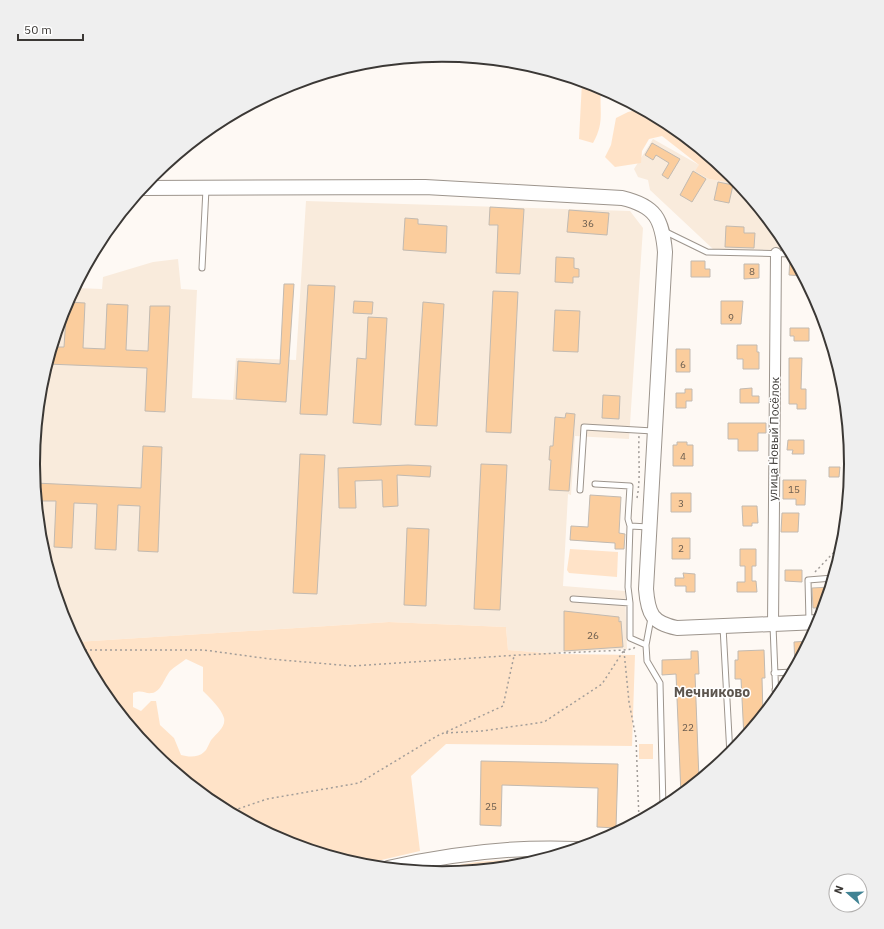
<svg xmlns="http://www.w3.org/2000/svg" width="884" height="929" viewBox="0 0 884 929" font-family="'IBM Plex Sans',sans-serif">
	<rect width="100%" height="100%" fill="#fef9f4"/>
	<path fill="#f9ebdc" d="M653,139l46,26 10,14 29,5 44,53 5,10v3l-74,-1 -63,-59 -2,-10 -10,-3 -4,-8z
		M306,201l324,10 13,17 -14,211 -54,-3 -4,59 -3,-1 -5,92 62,5 2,58 -67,3v2l-52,-4 -2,-23 -117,-5 -313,20 -12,-21 -23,-77 -8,-80 8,-80 23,-76 11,-20 27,1 1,-12 50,-15 25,-3 3,30 16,1 -5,108 41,2 3,-42 60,2z"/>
	<path fill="#ffe3c8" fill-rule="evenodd" d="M582,82l19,6c-2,23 4,34 -8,55l-14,-4z
		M640,109l29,16 62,50 7,9 -29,-5 -14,-8 4,-6 -37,-29 -13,3 -7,12 -1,12 -26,4 -10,-10 6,-12 5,-27 12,-6z
		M570,549l48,3 -1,25 -48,-4 -2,-3z
		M389,622l117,5 2,23 52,4 75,1 -3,91 -186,-2 -35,32 9,75 -60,14 -75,-23 -70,-38 -62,-50 -51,-62 -26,-50zM186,659l17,8v24c7,7 18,17 21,27 2,9 -7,15 -12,21 -3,3 -4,10 -8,13 -6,6 -16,5 -23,3l-7,-17 -14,-13 -4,-24h-5l-10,10 -8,-4v-14c10,-4 11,1 19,0 9,-1 13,-16 18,-22 4,-4 11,-8 16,-12z
		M639,744h14v15h-14z
		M529,858l10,2c-34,11 -84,15 -120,11l58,-9z"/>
	<path fill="#fbcd9d" stroke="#c2bab1" d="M652,143l28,16 -12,20 -6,-4 7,-12 -13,-8 -3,5 -8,-5z
		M693,171l13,8 -14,23 -12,-7z
		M718,182l15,3 -4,18 -15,-3z
		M490,207l34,2 -4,65 -24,-1 2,-48h-9z
		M569,210l40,3 -2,22 -40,-3z
		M405,218l13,1v5l29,2 -1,27 -43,-3z
		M726,226l18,1v6h11l-1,15 -29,-1z
		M556,257l18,1v10l5,1v8h-6v6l-18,-1z
		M793,257l4,8 6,11 -14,-1 1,-17z
		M691,261h14v8h5v8h-19z
		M744,264h15v14l-15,1z
		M284,284h10l-8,118 -50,-3 2,-38 42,3z
		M308,285l27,1 -8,129 -27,-1z
		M493,291l25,1 -7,141 -25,-1z
		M354,301l19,1 -1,12 -19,-1z
		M721,301h22l-2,23h-20z
		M67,302l18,1 -2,45 22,1 2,-45 21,1 -2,45 22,1 2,-45h20l-5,106 -20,-1 2,-43 -100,-4 5,-17h12z
		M423,302l21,2 -7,122 -22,-1z
		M555,310l25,1 -2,41 -25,-1z
		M368,317l19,1 -6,107 -28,-2 4,-65 9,1z
		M790,328h19v13h-15v-5h-4z
		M737,345h20v7h2v17h-16v-10h-6z
		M676,349h14v23h-14z
		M789,358h13l-1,31h5v20h-9v-5h-8z
		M752,388v8h7v7h-19v-14z
		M685,389h7v12h-6v7h-10v-15h9z
		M603,395l17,1 -1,23 -17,-1z
		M566,413l9,1 -6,77 -20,-1 2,-30h-2l1,-14h3l2,-29 10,1z
		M728,423h38v10h-8v18h-20v-12h-10z
		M788,440h16v14h-12l1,-4h-6z
		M677,442h10v3h6v21h-20v-21h4z
		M143,446l19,1 -4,105 -20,-1 2,-45 -22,-1 -2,45 -21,-1 2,-45 -23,-1 -2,45 -18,-1 2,-46h-19l-2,-18 106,5z
		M300,454l25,1 -8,139 -24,-1z
		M481,464l26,1 -7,145 -26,-1z
		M408,465l23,1 -1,11 -33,-2 1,31 -15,1 -1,-27 -27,1 1,27h-17l-1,-40z
		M829,467h11l-1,10h-10z
		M783,480h23l-1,25h-9v-6h-13z
		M671,493h20v19h-20z
		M590,495l31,2 -2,36 6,1 -1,15h-9v-6l-45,-3 1,-14 17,1z
		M742,506h15l1,17h-6v3h-9z
		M782,513h17l-1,19h-17z
		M407,528l22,1 -3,77 -22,-1z
		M672,538h18v21h-18z
		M740,549h16v17h-4v15h4l1,11h-20v-10h8v-16h-5z
		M785,570h17v12l-17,-1z
		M683,573l12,1v18h-9v-6h-11v-8h9z
		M830,587l-6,21h-11l-1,-20z
		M564,611l55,6v5l2,-1 2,26 -59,4z
		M809,641l-14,26 -1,-25z
		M764,650l1,28h-3l1,37 -19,23 -3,-59h-6v-19h3v-9z
		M691,651h7l1,23h-4l4,106 -18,15 -5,-121 -14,1v-15l29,-1z
		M481,761l137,3 -2,64 -19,-1 1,-39 -96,-3 -1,41 -21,-1z"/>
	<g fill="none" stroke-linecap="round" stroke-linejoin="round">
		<g stroke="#9d958d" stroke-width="7">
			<path id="service" d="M664,231l43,21 84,2
				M202,268l4,-79
				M595,484l35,2 -2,33 2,7
				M580,490l4,-63 69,4
				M573,599l57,4
				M651,618l-5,27 1,16 13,22 3,125
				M809,621l-1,-41 25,-2
				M773,626l3,73
				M723,627l7,128
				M646,645l-16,-7v-35l-2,-16 2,-61 19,1
				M774,673l18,-1
				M775,690l8,-1"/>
		</g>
		<g stroke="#9d958d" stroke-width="12">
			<path id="minor" d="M773,625l3,-372"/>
		</g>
		<g stroke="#9d958d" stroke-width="16">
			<path id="secondary" d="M142,188l283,-1 197,11c34,8 40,21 43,54l-19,337c2,25 6,34 31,39l142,-6
				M388,868c62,-14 126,-22 189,-19"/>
		</g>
		<path stroke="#a29d99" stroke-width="1.5" stroke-dasharray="2 3" stroke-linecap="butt" d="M637,498c4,-21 1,-41 2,-62
			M815,572l25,-26 4,-13
			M80,650h124l66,9 82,7 167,-11 105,-5 9,-1 2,-2
			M624,651l5,51 7,36 3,82
			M446,733l36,-2 62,-9 58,-38 22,-34
			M229,812l38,-13 92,-16 78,-47 66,-30 11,-50"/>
		<use href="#service" stroke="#fff" stroke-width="5"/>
		<use href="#minor" stroke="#fff" stroke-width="10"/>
		<use href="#secondary" stroke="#fff" stroke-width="14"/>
	</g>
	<g text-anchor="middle" stroke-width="3" stroke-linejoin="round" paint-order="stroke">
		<g font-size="10" fill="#6b5d4f">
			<text x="588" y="227">36</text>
			<text x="752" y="275">8</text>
			<text x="731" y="321">9</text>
			<text x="683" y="368">6</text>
			<text x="683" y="460">4</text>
			<text x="794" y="493">15</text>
			<text x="681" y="507">3</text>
			<text x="681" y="552">2</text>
			<text x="593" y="639">26</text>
			<text x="688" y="731">22</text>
			<text x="491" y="810">25</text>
		</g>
		<g font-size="12" fill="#3b3835" stroke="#fff">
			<text transform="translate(774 439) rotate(-89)" y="4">улица Новый Посёлок</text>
		</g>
		<g font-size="14" font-weight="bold" fill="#5c554e" stroke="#fff">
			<text x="712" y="697">Мечниково</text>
		</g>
	</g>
	<path d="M0 0H884V929H0ZM40 464a402 402 0 1 1 804 0a402 402 0 1 1-804 0Z" fill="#efefef" fill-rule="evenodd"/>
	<path fill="none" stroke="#3b3835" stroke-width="2" d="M40 464a402 402 0 1 1 804 0a402 402 0 1 1-804 0Z"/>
	<g transform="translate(848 893) rotate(290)"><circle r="19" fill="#ffffff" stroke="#b1afae"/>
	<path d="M0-3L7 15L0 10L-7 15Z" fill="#418394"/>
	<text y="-6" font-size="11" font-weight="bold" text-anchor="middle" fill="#3b3835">N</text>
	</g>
	<path d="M18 34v6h65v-6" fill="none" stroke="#3b3835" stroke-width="2"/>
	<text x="24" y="34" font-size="12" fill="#3b3835" stroke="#ffffff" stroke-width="3" paint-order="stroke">50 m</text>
</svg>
